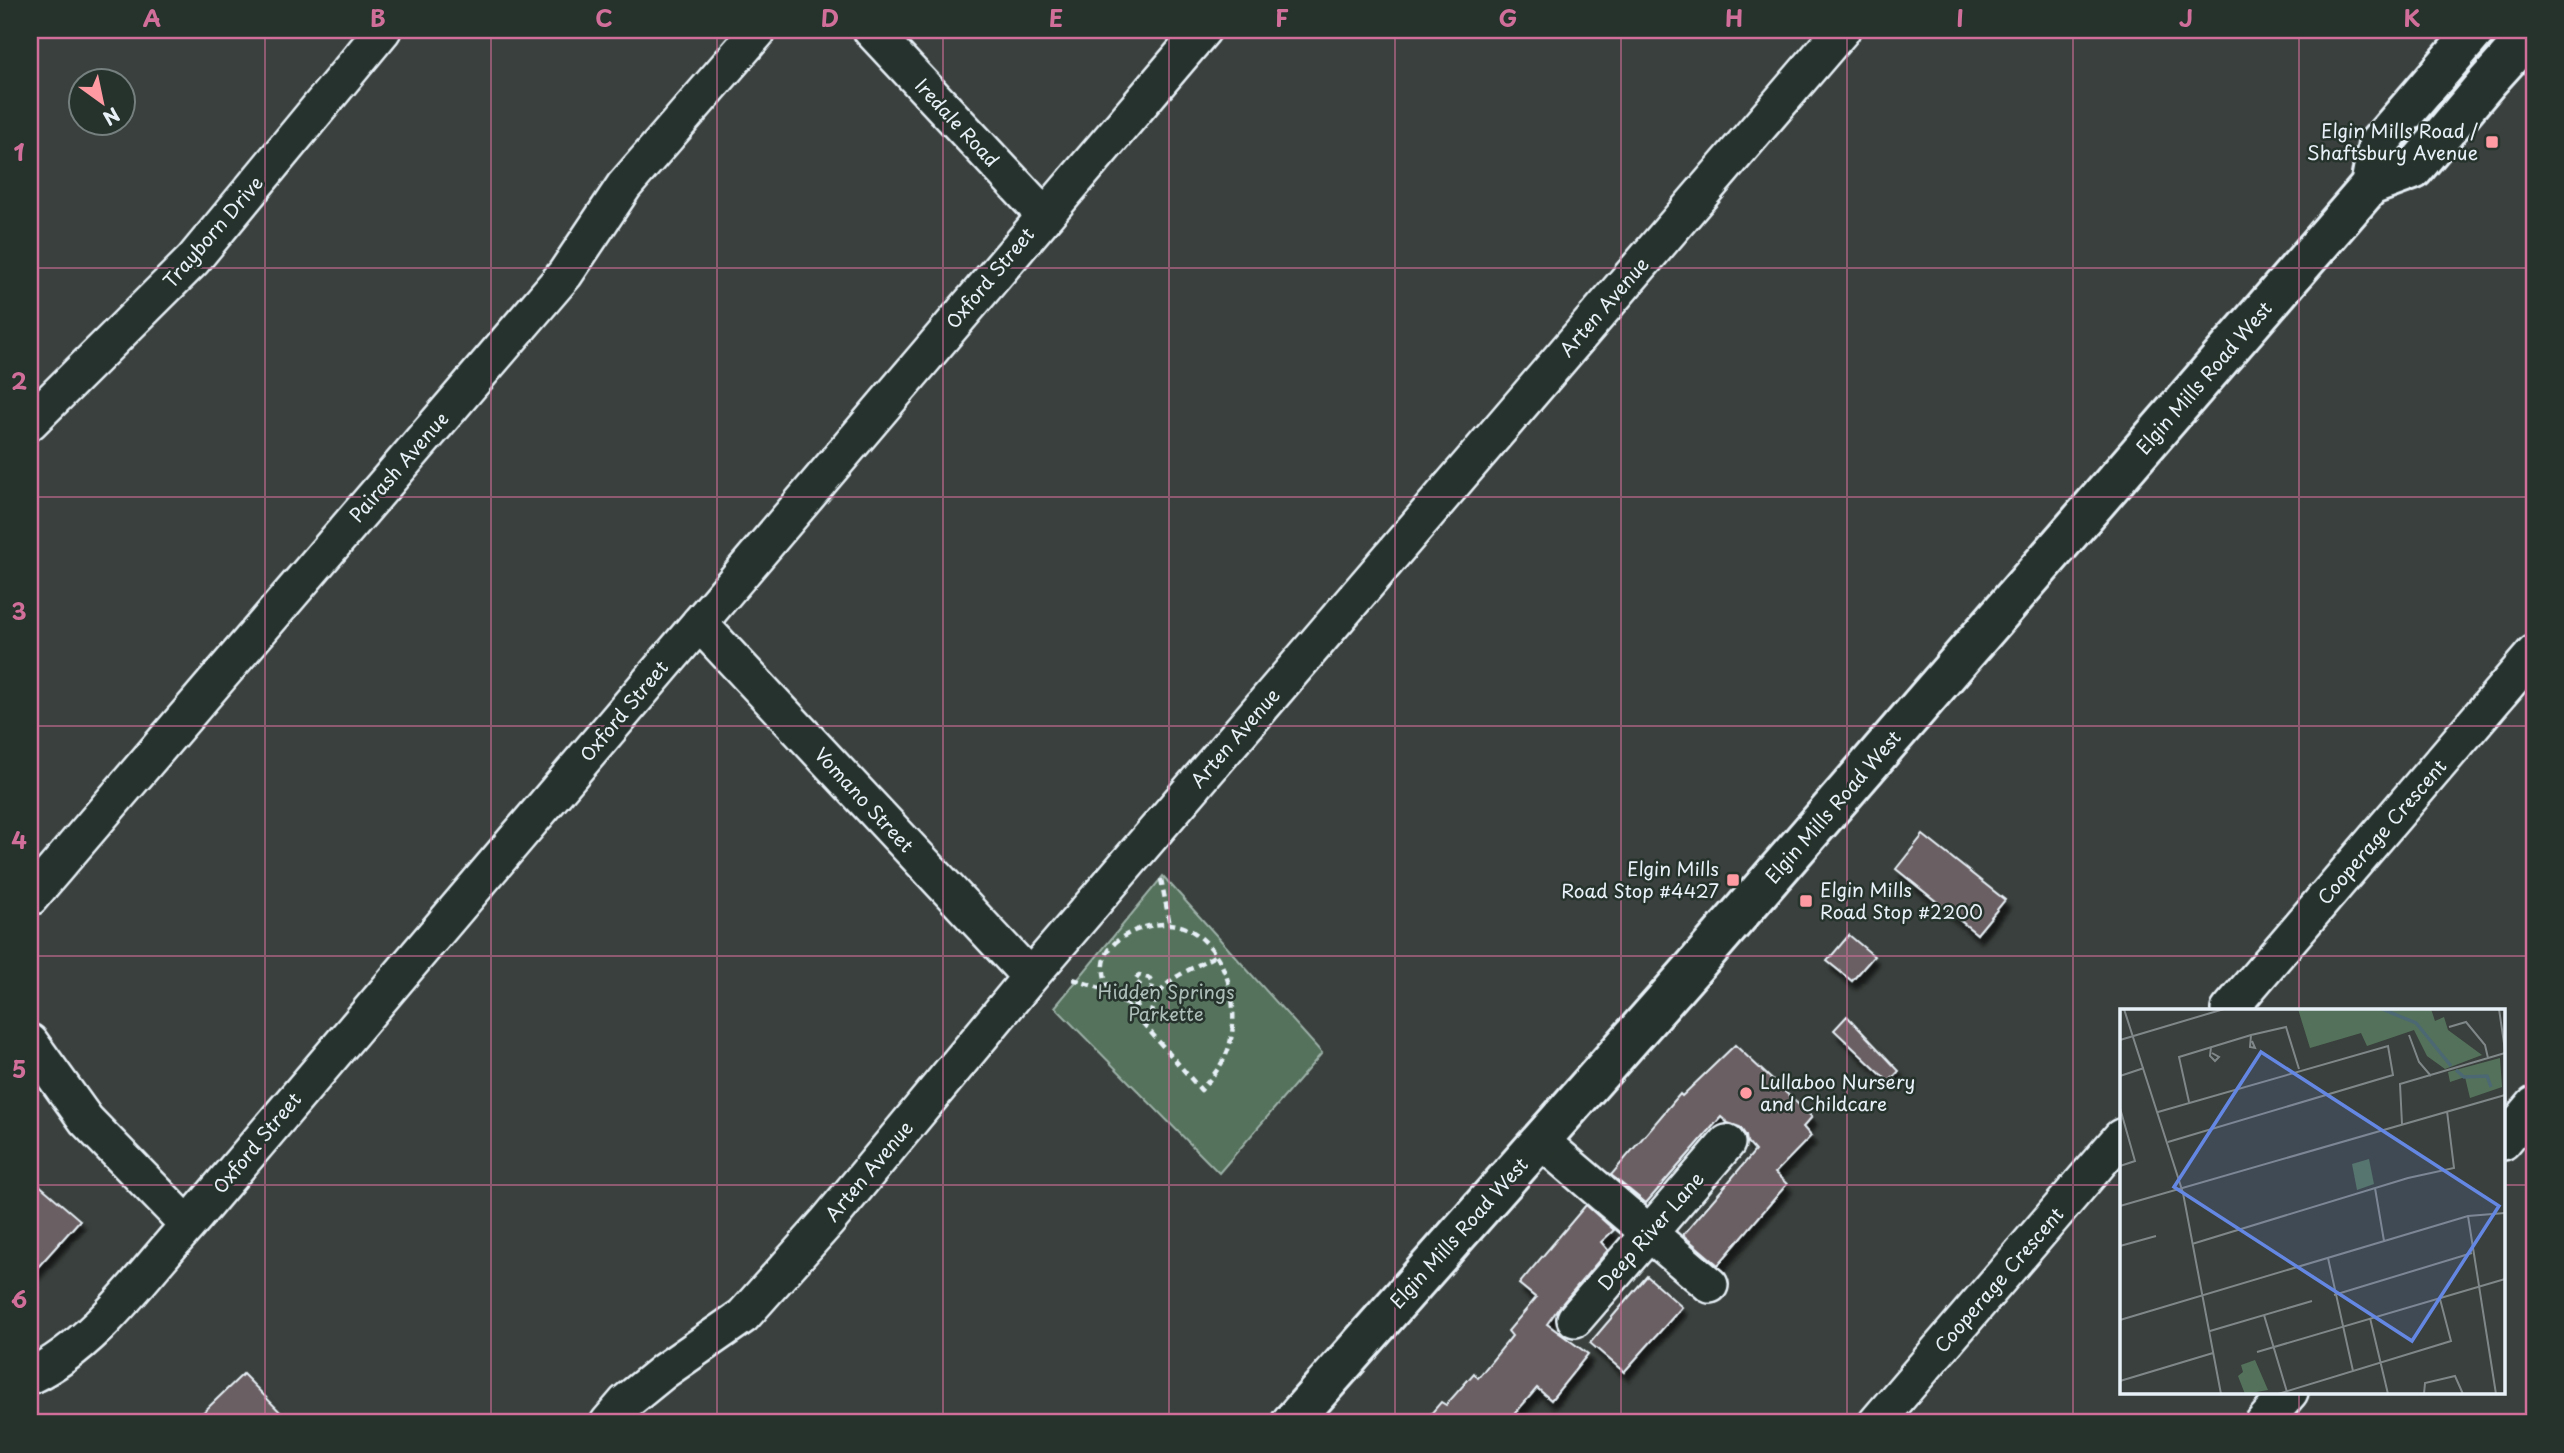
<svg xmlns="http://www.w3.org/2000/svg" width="2564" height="1453" viewBox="0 0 2564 1453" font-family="'Playpen Sans',sans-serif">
	<defs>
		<filter id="shadow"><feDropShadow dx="4.5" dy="8" stdDeviation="2" flood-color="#0009"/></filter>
	</defs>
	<rect width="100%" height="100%" fill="#3a403d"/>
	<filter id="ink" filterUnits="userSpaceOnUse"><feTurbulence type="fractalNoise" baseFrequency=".0143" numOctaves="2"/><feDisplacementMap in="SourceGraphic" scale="14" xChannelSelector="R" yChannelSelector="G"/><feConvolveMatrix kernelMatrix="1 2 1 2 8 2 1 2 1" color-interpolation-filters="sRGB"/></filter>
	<g filter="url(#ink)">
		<path fill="#54725b" stroke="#9eb2aa" stroke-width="2" d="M1163,876l159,177 -103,120 -164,-166z"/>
		<path fill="#6a5f62" stroke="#e8f1f8" stroke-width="2" filter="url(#shadow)" d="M1923,835l82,65 -28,34 -81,-65z
			M1849,935l25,21 -22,25 -25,-20z
			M1847,1016l52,55 -10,11 -55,-52z
			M1735,1045l77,72 -9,10 8,9 -36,37 12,11 -69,81 -35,-30 72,-84 -8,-9 -1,-6 -6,-9 -12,-4 -7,-6 -75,86 -35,-28 69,-81 2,2z
			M30,1177l50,43 -50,56z
			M1586,1205l28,25 -13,12 7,8 -48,56 -13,18 41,30 -37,46 -14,-12 -30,35h-84l18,-21 5,3 28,-32 4,5 34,-42 -4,-5 28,-33 -17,-14z
			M1647,1276l35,31 -58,65 -34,-29z
			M243,1374l48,49h-99z"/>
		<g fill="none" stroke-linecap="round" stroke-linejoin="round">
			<g stroke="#e8f1f8" stroke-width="40">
				<path id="minor" d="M871,30l173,185
					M30,422l163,-162 190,-230
					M699,623l331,354
					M30,898l535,-624 59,-88 135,-156
					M2229,1010l305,-357
					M30,1042l56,78 102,105
					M1541,1141l169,144
					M2503,1142l31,-37
					M1575,1319l152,-176
					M30,1376c65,-31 111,-99 158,-151l1015,-1195
					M608,1423l18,-21 38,-31 79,-55 84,-94 203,-245 812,-947
					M1876,1423l245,-286
					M2263,1423l27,-31"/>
			</g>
			<g stroke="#e8f1f8" stroke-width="44">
				<path id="major" d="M2370,186l8,-42 98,-114
					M1291,1423l402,-455 677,-782 43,-16 74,-88 47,-52"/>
			</g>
			<path stroke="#e8f1f8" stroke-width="4.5" stroke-dasharray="7 5" stroke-linecap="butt" d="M1161,879l9,46
				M1073,979l36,12
				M1127,1005l74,85c10,-12 21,-24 27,-40 14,-41 0,-102 -42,-122 -16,-7 -32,-4 -47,1 -80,28 -1,116 14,56l-4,-7 -10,-3 -4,6 6,5
				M1146,1027c15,-51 27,-47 70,-72"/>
			<use href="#minor" stroke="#26332d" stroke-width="35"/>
			<use href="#major" stroke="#26332d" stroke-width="38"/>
		</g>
	</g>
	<path fill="none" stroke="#d16f9a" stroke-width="2" stroke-opacity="0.55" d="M265,30v1393M491,30v1393M717,30v1393M943,30v1393M1169,30v1393M1395,30v1393M1621,30v1393M1847,30v1393M2073,30v1393M2299,30v980M30,268h2504M30,497h2504M30,726h2504M30,956h2504M30,1185h2091M2503,1185h31M2299,1392v31"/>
	<g fill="#ff9aa2" stroke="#26332d" stroke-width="2.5">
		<rect x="2485" y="135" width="14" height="14" rx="3.5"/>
		<rect x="1726" y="873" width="14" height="14" rx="3.5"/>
		<rect x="1799" y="894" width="14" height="14" rx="3.5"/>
		<circle cx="1746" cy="1093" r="7"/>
	</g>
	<g text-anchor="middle" stroke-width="5" stroke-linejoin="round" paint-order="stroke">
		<g font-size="19" fill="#e8f1f8" stroke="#26332d">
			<text transform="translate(957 123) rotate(47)" y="7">Iredale Road</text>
			<text transform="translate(213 232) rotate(-49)" y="7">Trayborn Drive</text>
			<text transform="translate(990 278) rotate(-50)" y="7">Oxford Street</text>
			<text transform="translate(1604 307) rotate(-49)" y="7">Arten Avenue</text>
			<text transform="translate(2204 378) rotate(-49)" y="7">Elgin Mills Road West</text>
			<text transform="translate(399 467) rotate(-49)" y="7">Pairash Avenue</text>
			<text transform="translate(624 711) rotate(-50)" y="7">Oxford Street</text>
			<text transform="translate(1235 738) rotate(-49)" y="7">Arten Avenue</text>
			<text transform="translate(864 800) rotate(47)" y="7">Vomano Street</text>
			<text transform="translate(1833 807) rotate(-49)" y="7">Elgin Mills Road West</text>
			<text transform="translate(2382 832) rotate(-49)" y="7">Cooperage Crescent</text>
			<text transform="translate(257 1143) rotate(-50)" y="7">Oxford Street</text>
			<text transform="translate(869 1171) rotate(-50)" y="7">Arten Avenue</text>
			<text transform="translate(1651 1231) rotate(-49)" y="7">Deep River Lane</text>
			<text transform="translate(1459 1233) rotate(-48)" y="7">Elgin Mills Road West</text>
			<text transform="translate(1999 1280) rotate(-49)" y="7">Cooperage Crescent</text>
		</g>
		<g font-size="19" fill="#e8f1f8" stroke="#26332d" text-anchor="end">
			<text x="2478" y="138">Elgin Mills Road /<tspan x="2478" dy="22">Shaftsbury Avenue</tspan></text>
			<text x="1719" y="876">Elgin Mills<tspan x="1719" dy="22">Road Stop #4427</tspan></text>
			<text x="1820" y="897" text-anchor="start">Elgin Mills<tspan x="1820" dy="22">Road Stop #2200</tspan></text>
			<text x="1760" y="1089" text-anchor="start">Lullaboo Nursery<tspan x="1760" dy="22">and Childcare</tspan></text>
		</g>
		<g font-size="19" fill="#adbeb9" stroke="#26332d">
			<text x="1166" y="999">Hidden Springs<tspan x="1166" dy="22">Parkette</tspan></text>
		</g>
	</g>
	<g transform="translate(2120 1009)">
		<rect width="385" height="385" fill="#3a403d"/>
		<path d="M178,0h133l4,12 9,-4 4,13 34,25 -37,14 -18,-13 -13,-26 -47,16 -6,-13 -51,15zM380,49l2,29 -32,11 -5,-21 -15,5 -2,-10zM249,150l5,25 -17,6 -5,-26zM135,351l13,30 -23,4 -7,-18 5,-4 -2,-7z" fill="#54725b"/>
		<path fill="none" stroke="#4c6872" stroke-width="3.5" d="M262,0l34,14 35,43M336,61l8,7 23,-1 4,11"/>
		<path fill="none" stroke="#808788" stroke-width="2" d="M4,0l59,184 38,201M379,0l6,41M329,18l17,-5 19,23 3,13M131,26l-1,12 5,1 -3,-7M289,26l10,27 12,14M0,31l104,-31M91,38l-1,9 5,5 4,-4 -7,-4M0,67l24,-8M69,93l-10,-45 72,-22 35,-8 13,42M0,99l15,53 -15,5M38,103l230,-66 5,29 -225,67M282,115l-2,-40 105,-31M255,179l9,53M0,197l385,-111M348,207l28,178M72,235l216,-66 46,-10 -7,-57M0,237l36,-10M208,249l25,113M214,286l138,-42M144,306l23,77M250,309l18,76M0,311l348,-104 37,-3M90,322l102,-30M137,343l248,-73M0,372l93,-28M158,385l173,-53 -11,-42M304,385l1,-11 30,-7 8,18"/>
		<path fill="#6487e3" fill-opacity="0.15" stroke="#6487e3" stroke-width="3.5" d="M141,43l238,154 -87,135 -238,-154z"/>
		<rect width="385" height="385" fill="none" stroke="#e8f1f8" stroke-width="3.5"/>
	</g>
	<rect width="2564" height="1453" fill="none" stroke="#26332d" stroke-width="77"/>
	<g transform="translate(102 102) rotate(147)"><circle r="33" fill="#26332d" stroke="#747f7e" stroke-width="2"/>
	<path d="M0-5L12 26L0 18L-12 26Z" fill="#ff9aa2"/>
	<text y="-10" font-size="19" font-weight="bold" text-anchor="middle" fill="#e8f1f8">N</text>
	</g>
	<rect x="38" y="38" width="2488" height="1376" fill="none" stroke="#d16f9a" stroke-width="2.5"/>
	<g font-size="23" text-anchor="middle" font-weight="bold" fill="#d16f9a">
		<text x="152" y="27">A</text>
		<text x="378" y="27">B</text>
		<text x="604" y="27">C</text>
		<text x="830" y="27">D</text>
		<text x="1056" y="27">E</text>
		<text x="1282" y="27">F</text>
		<text x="1508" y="27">G</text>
		<text x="1734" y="27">H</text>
		<text x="1960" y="27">I</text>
		<text x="2186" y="27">J</text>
		<text x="2412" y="27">K</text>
		<text x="19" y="161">1</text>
		<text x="19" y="390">2</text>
		<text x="19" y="620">3</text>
		<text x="19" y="849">4</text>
		<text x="19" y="1078">5</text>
		<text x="19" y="1308">6</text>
	</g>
</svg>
